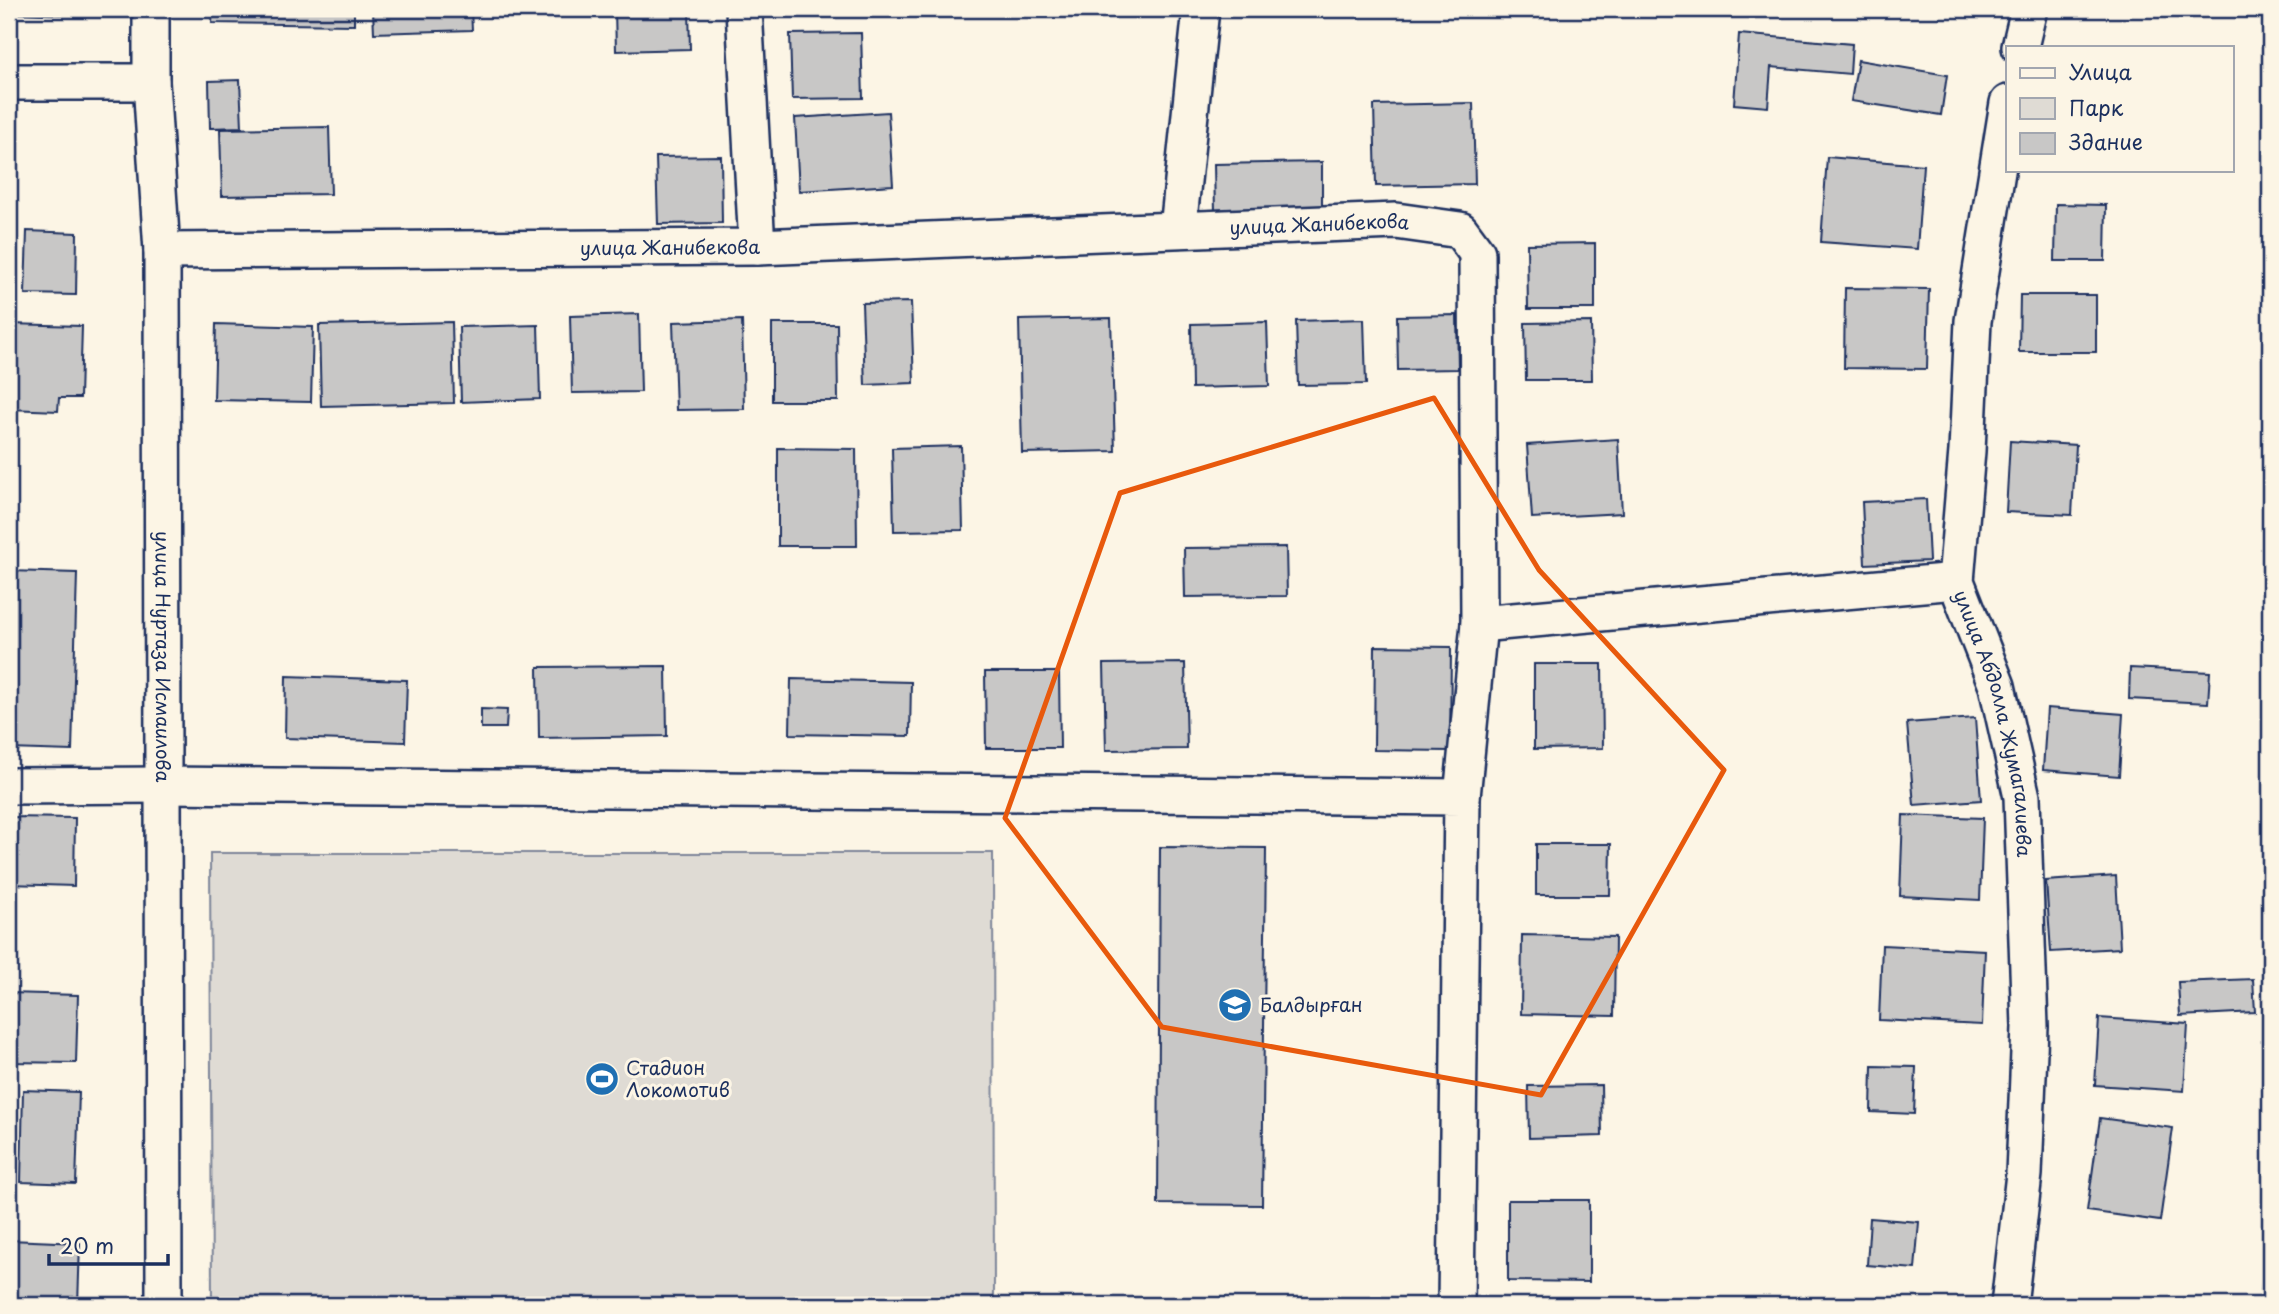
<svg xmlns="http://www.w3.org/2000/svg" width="2279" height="1314" viewBox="0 0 2279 1314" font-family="'Playpen Sans',sans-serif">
	<rect width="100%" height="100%" fill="#fcf5e5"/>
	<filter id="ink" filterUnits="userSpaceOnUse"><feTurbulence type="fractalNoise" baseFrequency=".0143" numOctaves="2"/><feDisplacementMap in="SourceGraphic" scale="14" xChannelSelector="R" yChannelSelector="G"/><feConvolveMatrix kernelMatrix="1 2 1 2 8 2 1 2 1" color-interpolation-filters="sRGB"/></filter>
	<g filter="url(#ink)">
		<path fill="#dfdbd4" stroke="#7d8599" stroke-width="2" d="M210,853h783l1,452h-782z"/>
		<path fill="#c8c7c6" stroke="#1b2f5e" stroke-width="2" d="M9,9h67v6l-67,-2z
			M213,9h141v16l-142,-2z
			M373,9h98l1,21 -98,3z
			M615,9h74l1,40 -74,2z
			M861,33l2,65 -71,1 -2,-65z
			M1739,34l113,10 -2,30 -79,-7 -3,40 -34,-3z
			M1858,60l89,15 -6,40 -90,-14z
			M240,80l2,47 -32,1 -1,-47z
			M1473,103l2,81 -99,2 -2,-81z
			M888,112l5,73 -94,6 -4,-73z
			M329,127l2,67 -109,2 -2,-67z
			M721,156l1,67 -64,1 -2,-67z
			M1827,157l96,8 -6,84 -96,-7z
			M1322,162v48l-107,2 -1,-48z
			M2056,204l50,1 -1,56h-50z
			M27,231l50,2 -1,62 -51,-1z
			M1595,243v66h-67l-1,-65z
			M1845,288l84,1 -2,80 -83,-1z
			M2020,295h76v57h-77z
			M911,302l3,81 -49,2 -3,-82z
			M639,314l2,78 -69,1 -2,-77z
			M1457,315l1,54 -60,1 -1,-54z
			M1111,318l4,133 -93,2 -3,-133z
			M1364,319l2,65 -68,1 -2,-64z
			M742,320l2,89 -68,1 -3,-88z
			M452,322l2,81 -133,3 -2,-81z
			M1267,322l2,64 -77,2 -1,-64z
			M1591,322l1,58h-66l-1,-57z
			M9,324l73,2 -2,72h-21l-1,13 -49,-2z
			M216,324l97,3 -2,75 -97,-2z
			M772,324h65l1,77h-66z
			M538,325l2,74 -79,3 -2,-75z
			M1618,439l4,74 -90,5 -5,-73z
			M2010,441l66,4 -4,70 -66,-3z
			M961,446l2,84 -69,1 -2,-83z
			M778,448l78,1 1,97h-79z
			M1926,499l3,62 -64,3 -3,-62z
			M1286,547l1,49 -102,1 -1,-49z
			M9,571l68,2 -5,178 -63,-2z
			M1375,646l76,1 -1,104 -76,-1z
			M1185,663l2,86 -81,1 -2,-86z
			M1534,664h68l1,84 -69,1z
			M666,666l1,70 -128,2 -1,-71z
			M2130,668l80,4 -2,31 -79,-4z
			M985,672h74l1,76h-74z
			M286,676l121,4 -2,62 -120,-4z
			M791,679l120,3 -1,54 -120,-2z
			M2047,708l76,6 -4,62 -76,-6z
			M481,709l26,1 -1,18h-25z
			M1975,718l6,82 -67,5 -7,-82z
			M1903,815l80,3 -3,82 -80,-4z
			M9,817l66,1 -1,68 -65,-2z
			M1536,844h75l-1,51h-74z
			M1160,847l106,1 -4,357 -104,-1z
			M2116,876l4,72 -69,4 -5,-71z
			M1522,935l93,2 -1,79 -93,-2z
			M1882,945l103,5 -3,75 -103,-5z
			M2253,979l2,33 -75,4 -2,-34z
			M9,993l69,2 -2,68 -67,-1z
			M2099,1018l89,6 -4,67 -89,-6z
			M1872,1066l44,1 -2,47 -43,-2z
			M1601,1085l1,51 -73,2 -1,-52z
			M23,1090l56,2 -3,92 -55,-2z
			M2100,1118l73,10 -13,93 -73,-10z
			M1508,1200h81v82l-81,-1z
			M1870,1218l49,4 -4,47 -48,-4z
			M9,1240l71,3 -2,62 -69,-2z
			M2262,1282h8v23h-10z"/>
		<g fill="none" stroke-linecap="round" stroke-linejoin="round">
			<g stroke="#1b2f5e" stroke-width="40">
				<g id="street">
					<path id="s1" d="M151,9v73l11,169 2,1054"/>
					<path d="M744,9l13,238"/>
					<path d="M2020,47l9,-38"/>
					<path d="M9,82h142"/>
					<path id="s2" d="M2008,103l-35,218 -6,130 -11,130 41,105 25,111 8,230 -6,147 -15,131"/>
					<path d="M1178,229l23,-220"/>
					<path id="s3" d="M162,251l595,-4 639,-26 64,9 17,23 2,371 -17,173"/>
					<path d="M1479,624l477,-43"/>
					<path d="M9,786l155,-1 1298,12 -6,508"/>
				</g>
			</g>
			<use href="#street" stroke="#fcf5e5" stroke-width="35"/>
		</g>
	</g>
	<path fill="none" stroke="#e8590c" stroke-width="5" stroke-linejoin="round" d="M1434,398l105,172 185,200 -183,325 -379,-68 -157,-209 115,-325z"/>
	<defs>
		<g id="school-disc" transform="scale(1.75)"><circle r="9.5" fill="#1f6fb2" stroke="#fcf5e5"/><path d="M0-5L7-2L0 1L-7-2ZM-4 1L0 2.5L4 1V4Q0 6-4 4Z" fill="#fff"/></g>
		<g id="stadium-disc" transform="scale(1.75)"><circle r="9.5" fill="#1f6fb2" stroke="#fcf5e5"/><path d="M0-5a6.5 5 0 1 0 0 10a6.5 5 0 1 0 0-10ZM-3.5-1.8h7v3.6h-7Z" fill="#fff"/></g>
	</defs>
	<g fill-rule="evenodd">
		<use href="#school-disc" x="1235" y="1005"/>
		<use href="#stadium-disc" x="602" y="1079"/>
	</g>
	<g text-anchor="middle" stroke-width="6" stroke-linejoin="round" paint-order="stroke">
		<g font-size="19" fill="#1b2f5e" stroke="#fcf5e5">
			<text dy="7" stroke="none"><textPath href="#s3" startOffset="1158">улица Жанибекова</textPath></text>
			<text dy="7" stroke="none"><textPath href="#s3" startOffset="508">улица Жанибекова</textPath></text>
			<text dy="7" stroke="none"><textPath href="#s1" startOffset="648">улица Нуртаза Исмаилова</textPath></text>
			<text dy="7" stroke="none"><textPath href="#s2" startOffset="630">улица Абдолла Жумагалиева</textPath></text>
		</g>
		<g font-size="19" fill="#1b2f5e" stroke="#fcf5e5" text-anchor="start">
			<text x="1260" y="1012">Балдырған</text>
			<text x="626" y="1075">Стадион<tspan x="626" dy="22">Локомотив</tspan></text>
		</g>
	</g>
	<rect width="2279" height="1314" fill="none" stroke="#fcf5e5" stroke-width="35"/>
	<rect x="18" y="18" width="2244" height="1279" fill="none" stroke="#1b2f5e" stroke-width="2.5" filter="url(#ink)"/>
	<rect x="2006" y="46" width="228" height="126" fill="#fcf5e5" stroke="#a2a6af" stroke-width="2"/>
	<rect x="2020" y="68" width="35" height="10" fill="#fcf5e5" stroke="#a2a6af" stroke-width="2"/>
	<text x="2069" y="80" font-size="21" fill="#1b2f5e">Улица</text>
	<rect x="2020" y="98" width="35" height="21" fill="#dfdbd4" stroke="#a2a6af" stroke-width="2"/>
	<text x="2069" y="116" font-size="21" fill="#1b2f5e">Парк</text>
	<rect x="2020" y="133" width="35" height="21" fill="#c8c7c6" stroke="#a2a6af" stroke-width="2"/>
	<text x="2069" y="150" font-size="21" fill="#1b2f5e">Здание</text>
	<path d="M49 1254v10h119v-10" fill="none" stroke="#1b2f5e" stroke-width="3.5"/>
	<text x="60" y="1254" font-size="21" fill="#1b2f5e" stroke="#fcf5e5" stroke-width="5" paint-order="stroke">20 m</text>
</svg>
